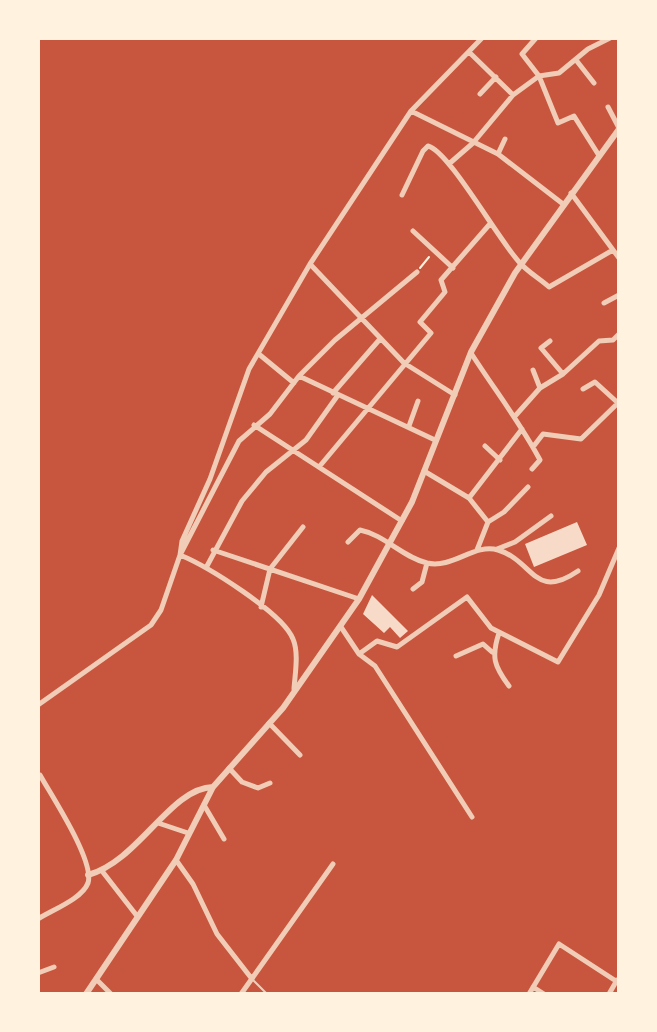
<svg xmlns="http://www.w3.org/2000/svg" width="657" height="1032" viewBox="0 0 657 1032" font-family="'Varela Round',sans-serif">
	<rect width="100%" height="100%" fill="#c8553d"/>
	<path fill="#f7dbc8" d="M577,522l10,23 -53,22 -9,-23z
		M372,595l36,36 -8,7 -10,-11 -6,6 -21,-19z"/>
	<g fill="none" stroke-linecap="round" stroke-linejoin="round">
		<path stroke="#fff3e0" stroke-width="2" d="M420,268l9,-11"/>
		<path stroke="#f1ccb7" stroke-width="2" d="M253,980l14,14"/>
		<path stroke="#f1ccb7" stroke-width="5" d="M536,38l-14,16 17,22 19,47 16,-7 24,38
			M469,52l44,43
			M576,60l18,23
			M480,94l16,-17
			M608,107l11,21
			M411,111l87,43 65,50
			M498,154l7,-15
			M450,163l23,-20 40,-48 26,-19 20,-3 29,-24 22,-11
			M571,193l48,65
			M402,195l21,-44 5,-5c21,5 71,95 92,117 8,9 20,16 29,24l64,-37
			M413,231l40,37
			M310,264l94,99 51,32
			M604,303l15,-8
			M550,341l-9,7 22,26
			M471,353c23,36 49,69 69,107l-8,9
			M260,355l34,28
			M533,370l7,18
			M299,376l136,64
			M583,389l12,-7 23,21
			M333,393l47,-54
			M516,415l24,-27 23,-14 36,-33 14,-1 6,-6
			M254,425l148,96
			M409,426l9,-25
			M485,446l15,14
			M533,447l10,-13 38,5 38,-37
			M319,467l112,-134 -11,-11 25,-30 -4,-12 48,-55
			M424,471l45,27 19,24 -11,28
			M469,498l53,-69
			M488,522l16,-10 24,-25
			M348,542l12,-12c25,5 42,27 67,33 26,6 47,-20 71,-13 36,11 36,51 80,21
			M497,549l18,-7 36,-26
			M213,550l146,49
			M180,555l2,-14 28,-62 39,-110 61,-105 101,-153 71,-73
			M180,555c27,11 103,58 113,84 6,14 2,35 1,50
			M207,566l35,-65 24,-29 40,-32 32,-45
			M413,589l9,-7 5,-19
			M261,607l9,-38 33,-42
			M341,627l18,27 16,12 97,151
			M499,633c-8,24 -5,33 10,53
			M359,654l18,-13 20,6 70,-50 24,31 67,34 41,-67 20,-47
			M456,656l27,-12 9,8
			M38,705l113,-80 10,-15 19,-55 59,-114 31,-27 29,-38 36,-36 82,-68
			M269,723l31,32
			M229,768l13,14 16,6 12,-5
			M204,805l20,34
			M158,823l30,10
			M176,860l17,24 24,50 35,45
			M102,871l35,45
			M38,919c14,-9 44,-20 50,-36 7,-22 -37,-88 -48,-108
			M38,973l16,-6
			M96,979l15,15
			M533,987l11,7
			M241,994l92,-130
			M529,994l30,-50 60,39
			M609,994l8,-14"/>
		<path stroke="#f1ccb7" stroke-width="6" d="M88,875c51,-14 82,-87 125,-88
			M86,994l90,-134 37,-73 70,-79 76,-109 53,-97 59,-150 44,-79 104,-144"/>
	</g>
	<rect width="657" height="1032" fill="none" stroke="#fff3e0" stroke-width="80"/>
</svg>
